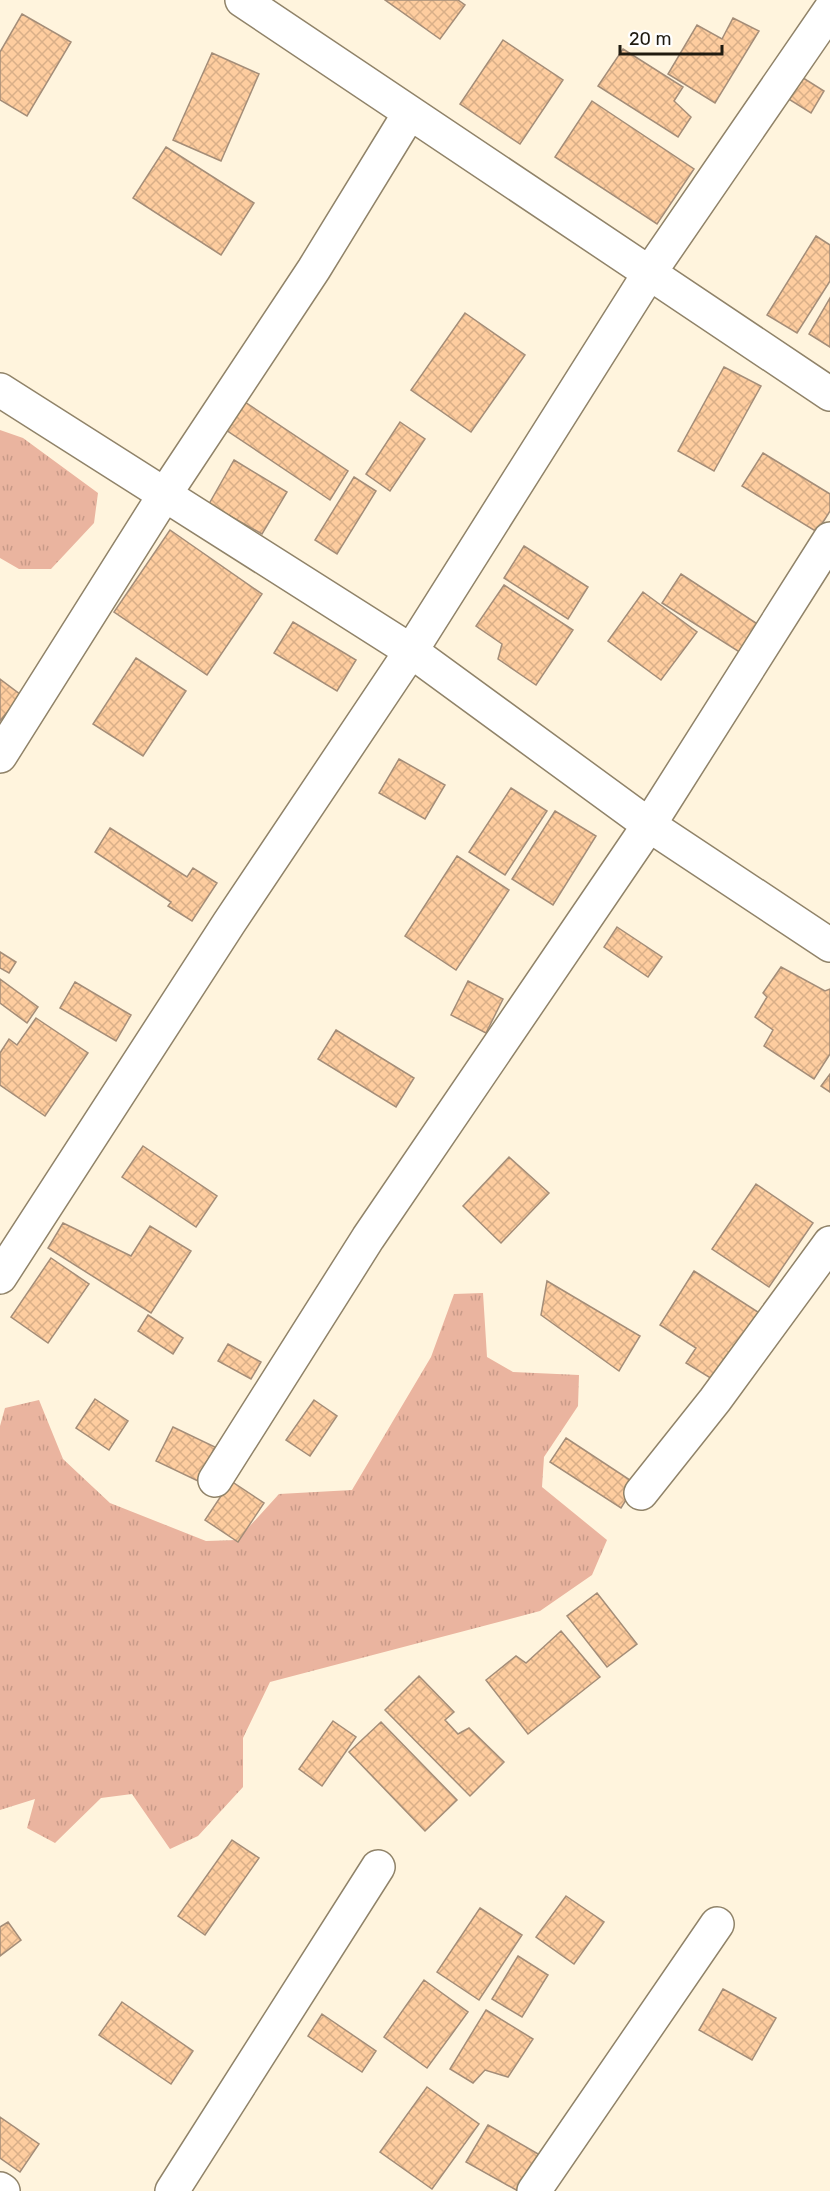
<svg xmlns="http://www.w3.org/2000/svg" width="830" height="2191" viewBox="0 0 830 2191" font-family="Rubik,sans-serif">
	<defs>
		<pattern id="grass-tufts" width="24" height="20" patternUnits="userSpaceOnUse" patternTransform="scale(1.5)"><rect width="24" height="20" fill="#eab49f"/><path d="M3 7l-1-3M5 7V3M7 7l1-3M15 17l-1-3M17 17v-4M19 17l1-3" fill="none" stroke="#c89a88"/></pattern>
		<pattern id="building-cross-hatch" width="8" height="8" patternUnits="userSpaceOnUse" patternTransform="scale(1.5)"><rect width="8" height="8" fill="#fecd9f"/><path d="M0 0l8 8M0 8l8-8" fill="none" stroke="#d9af88"/></pattern>
	</defs>
	<rect width="100%" height="100%" fill="#fff4dd"/>
	<path fill="url(#grass-tufts)" d="M0,430l23,8 75,55 -4,30 -43,46h-32l-19,-11z
		M483,1293l4,64 26,15 66,3 -1,31 -34,51 -2,30 65,53 -15,35 -52,36 -270,71 -27,56v49l-45,49 -28,13 -38,-55 -31,4 -46,45 -28,-15 8,-29 -35,11v-384l5,-18 34,-8 24,59 47,44 96,38 31,-1 42,-46 73,-4 79,-133 23,-63z"/>
	<path fill="url(#building-cross-hatch)" stroke="#a48d78" stroke-width="1.5" d="M385,0h73l7,5 -25,34z
		M22,14l49,28 -44,74 -27,-16v-48z
		M733,18l26,13 -44,72 -47,-29 29,-49 25,14z
		M503,40l60,40 -43,64 -60,-40z
		M623,49l60,38 -9,14 17,16 -13,20 -80,-51z
		M212,53l47,21 -38,87 -48,-21z
		M800,76l24,15 -13,22 -24,-15z
		M592,101l102,68 -37,55 -102,-67z
		M166,147l88,56 -33,52 -88,-57z
		M816,236l14,9v36l-33,52 -30,-18z
		M830,298v49l-21,-13z
		M465,313l60,42 -54,77 -60,-42z
		M724,367l37,19 -47,85 -36,-20z
		M242,400l106,71 -18,29 -107,-72z
		M400,422l25,17 -35,52 -24,-17z
		M763,453l67,41v17l-13,21 -75,-46z
		M234,460l53,32 -25,42 -53,-30z
		M354,477l22,14 -39,63 -22,-14z
		M170,530l92,64 -55,81 -93,-63z
		M524,546l64,41 -20,32 -64,-41z
		M681,574l78,51 -18,28 -79,-50z
		M504,585l69,45 -37,55 -38,-26 4,-15 -26,-18z
		M643,592l54,40 -36,48 -53,-39z
		M293,622l63,38 -19,31 -63,-38z
		M136,658l50,33 -43,65 -50,-32z
		M0,679l21,16 -21,26z
		M399,759l46,26 -20,34 -46,-26z
		M511,788l36,23 -42,64 -36,-23z
		M555,811l41,25 -43,69 -41,-26z
		M110,828l77,49 6,-9 24,15 -25,38 -24,-15 3,-4 -76,-50z
		M457,856l52,34 -53,80 -51,-34z
		M617,927l45,30 -14,20 -44,-30z
		M0,952l16,10 -7,11 -9,-5z
		M781,967l44,24 5,-2v65l-16,25 -50,-33 9,-16 -18,-13 12,-20 -4,-4z
		M0,979l38,28 -11,16 -27,-20z
		M468,981l35,18 -17,34 -35,-18z
		M75,982l56,33 -15,26 -56,-33z
		M36,1018l52,35 -43,63 -45,-31v-32l9,-14 8,6z
		M336,1030l78,48 -18,29 -78,-48z
		M830,1074v18l-9,-6z
		M143,1146l74,50 -21,31 -74,-50z
		M509,1157l40,36 -48,50 -38,-37z
		M756,1184l57,39 -44,64 -57,-38z
		M63,1223l68,33 19,-30 41,25 -40,62 -103,-65z
		M51,1258l38,26 -41,59 -37,-26z
		M694,1271l67,43 -44,68 -31,-19 10,-15 -36,-23z
		M547,1281l93,55 -21,35 -78,-56z
		M148,1315l35,23 -10,16 -35,-23z
		M228,1344l33,18 -10,17 -33,-18z
		M95,1399l33,22 -19,29 -33,-22z
		M314,1400l23,16 -27,40 -24,-16z
		M173,1427l42,20 -17,34 -42,-20z
		M566,1438l70,46 -15,24 -71,-46z
		M231,1481l33,22 -26,39 -33,-22z
		M597,1593l40,51 -30,23 -40,-51z
		M561,1631l39,46 -72,57 -42,-54 30,-24 10,7z
		M419,1676l35,36 -9,8 13,14 11,-6 35,34 -34,34 -85,-86z
		M333,1721l23,16 -34,49 -23,-17z
		M381,1722l76,78 -32,31 -76,-79z
		M232,1840l27,18 -54,77 -27,-19z
		M566,1896l38,26 -30,42 -38,-27z
		M480,1908l42,27 -43,65 -42,-28z
		M8,1922l13,18 -21,16v-29z
		M518,1956l30,19 -26,42 -30,-18z
		M424,1980l44,32 -41,56 -43,-31z
		M723,1989l53,29 -24,42 -53,-30z
		M122,2002l71,49 -22,33 -72,-49z
		M486,2010l47,29 -25,38 -23,-7 -12,13 -23,-14z
		M322,2014l54,37 -14,21 -54,-36z
		M427,2087l52,37 -47,65 -52,-37z
		M0,2117l39,27 -19,28 -20,-14z
		M488,2125l52,30 -22,36 -52,-29z"/>
	<g fill="none" stroke-linecap="round" stroke-linejoin="round">
		<g stroke="#908369" stroke-width="36">
			<path id="street" d="M242,0l588,394
				M0,390l411,261 238,174 181,120
				M0,756l165,-262 149,-225 95,-155
				M0,1277l229,-354 182,-272 239,-379 180,-262
				M215,1480l153,-242 281,-413 181,-286
				M641,1493l74,-93 115,-157
				M0,2189l3,2
				M172,2191l206,-324
				M534,2191l183,-267"/>
		</g>
		<use href="#street" stroke="#fff" stroke-width="33"/>
	</g>
	<path d="M620 45v9h102v-9" fill="none" stroke="#201b10" stroke-width="3"/>
	<text x="629" y="45" font-size="18" fill="#201b10" stroke="#ffffff" stroke-width="4.5" paint-order="stroke">20 m</text>
</svg>
